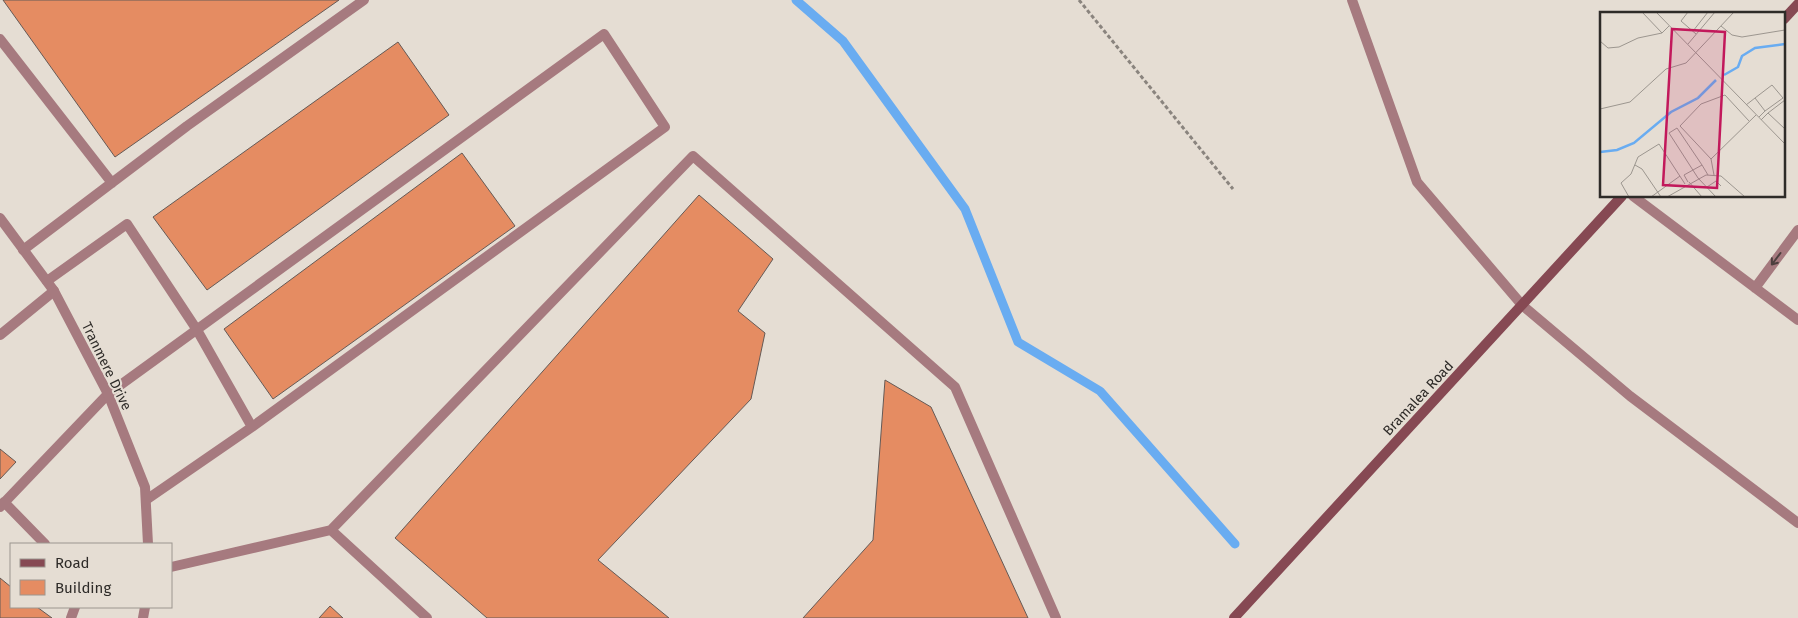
<svg xmlns="http://www.w3.org/2000/svg" width="1798" height="618" viewBox="0 0 1798 618" font-family="'Fira Sans',sans-serif">
	<rect width="100%" height="100%" fill="#e5ddd3"/>
	<g fill="none" stroke-linecap="round" stroke-linejoin="round">
		<path stroke="#69acf1" stroke-width="9" d="M796,0l47,41 122,168 53,133 82,49 135,153"/>
	</g>
	<path fill="#e58c62" stroke="#655a56" d="M3,0h336l-224,157z
		M398,42l51,73 -242,175 -54,-73z
		M462,153l53,73 -242,173 -49,-70z
		M699,195l74,64 -35,52 27,22 -14,66 -153,161 71,58h-182l-92,-80z
		M885,380l46,27 97,211h-225l70,-78z
		M0,449l16,13 -16,17z
		M0,578l11,9v20h26l15,11h-52z
		M330,606l13,12h-24z"/>
	<g fill="none" stroke-linecap="round" stroke-linejoin="round">
		<path stroke="#8a847e" stroke-width="3" stroke-dasharray="4 2.5" stroke-linecap="butt" d="M1079,0l154,189"/>
		<path stroke="#a67a7f" stroke-width="10" d="M1352,0l65,182 105,123 108,91 168,127
			M0,39l112,144
			M1633,196l165,124
			M23,250l164,-124 177,-126
			M47,281l80,-57 70,106 55,97 -106,73
			M1755,288l43,-58
			M0,335l54,-44
			M4,502l41,42
			M0,507l108,-113 496,-360 61,93 -413,300
			M171,567l160,-37
			M71,618l4,-11
			M427,618l-96,-88 362,-374 262,231 101,231"/>
		<path stroke="#a67a7f" stroke-width="10" d="M0,218l54,73 54,103 37,93 3,57
			M143,618l2,-11"/>
		<path stroke="#864953" stroke-width="10" d="M1784,19l14,-15
			M1234,618l388,-422"/>
	</g>
	<defs><path id="oneway-shaft" d="M-6 0H5M1.5-3L5.5 0L1.5 3" fill="none" stroke-width="1.6" stroke-linecap="round" stroke-linejoin="round" transform="scale(1.25)"/></defs>
	<use stroke="#4c3f3e" href="#oneway-shaft" transform="translate(1776 259) rotate(127)"/>
	<g text-anchor="middle" stroke-width="4" stroke-linejoin="round" paint-order="stroke">
		<g font-size="14" fill="#2e2b28" stroke="#e5ddd3">
			<text transform="translate(107 366) rotate(64)" y="5">Tranmere Drive</text>
			<text transform="translate(1418 398) rotate(-47)" y="5">Bramalea Road</text>
		</g>
	</g>
	<g transform="translate(1600 12)">
		<rect width="185" height="185" fill="#e5ddd3"/>
		<path fill="none" stroke="#69acf1" stroke-width="2.5" d="M124,63l14,-8 4,-11 13,-8 30,-4M0,140l17,-2 17,-7 37,-31 27,-14 18,-18"/>
		<path fill="none" stroke="#9c968f" stroke-width="1" d="M42,0l20,21M56,0l129,132M88,0l-7,9 15,13M121,14l11,9 10,2 43,-7M93,19l15,-19M0,29l8,7 11,-1 19,-9 24,-5 7,-7M88,32l27,-32M155,86l17,-13 11,13 -18,13M146,93l9,-7 10,13 -6,6M0,97l30,-7 36,-33 20,-6 48,-51M168,101l17,-13M161,108l7,-7 17,16M149,109l-24,-26 -24,9 -21,22 31,33 45,-44M111,147l3,16M35,153l7,4 19,28M102,153l-25,-37 -8,5 29,45 18,19M88,170l-4,-7 18,-10 6,10M89,170l13,15M107,175l9,-6 5,5M29,185l-8,-14 10,-9 7,-17 21,-13 26,40M51,185l29,-21M67,185l39,-22 15,1 24,21"/>
		<path fill="#c2185b" fill-opacity="0.15" stroke="#c2185b" stroke-width="2.5" d="M72,17l53,3 -8,156 -54,-3z"/>
		<rect width="185" height="185" fill="none" stroke="#2e2b28" stroke-width="2.5"/>
	</g>
	<rect x="10" y="543" width="162" height="65" fill="#e5ddd3" stroke="#9c968f"/>
	<rect x="20" y="559" width="25" height="8" fill="#864953" stroke="#9c968f"/>
	<text x="55" y="568" font-size="15" fill="#2e2b28">Road</text>
	<rect x="20" y="580" width="25" height="15" fill="#e58c62" stroke="#9c968f"/>
	<text x="55" y="593" font-size="15" fill="#2e2b28">Building</text>
</svg>
